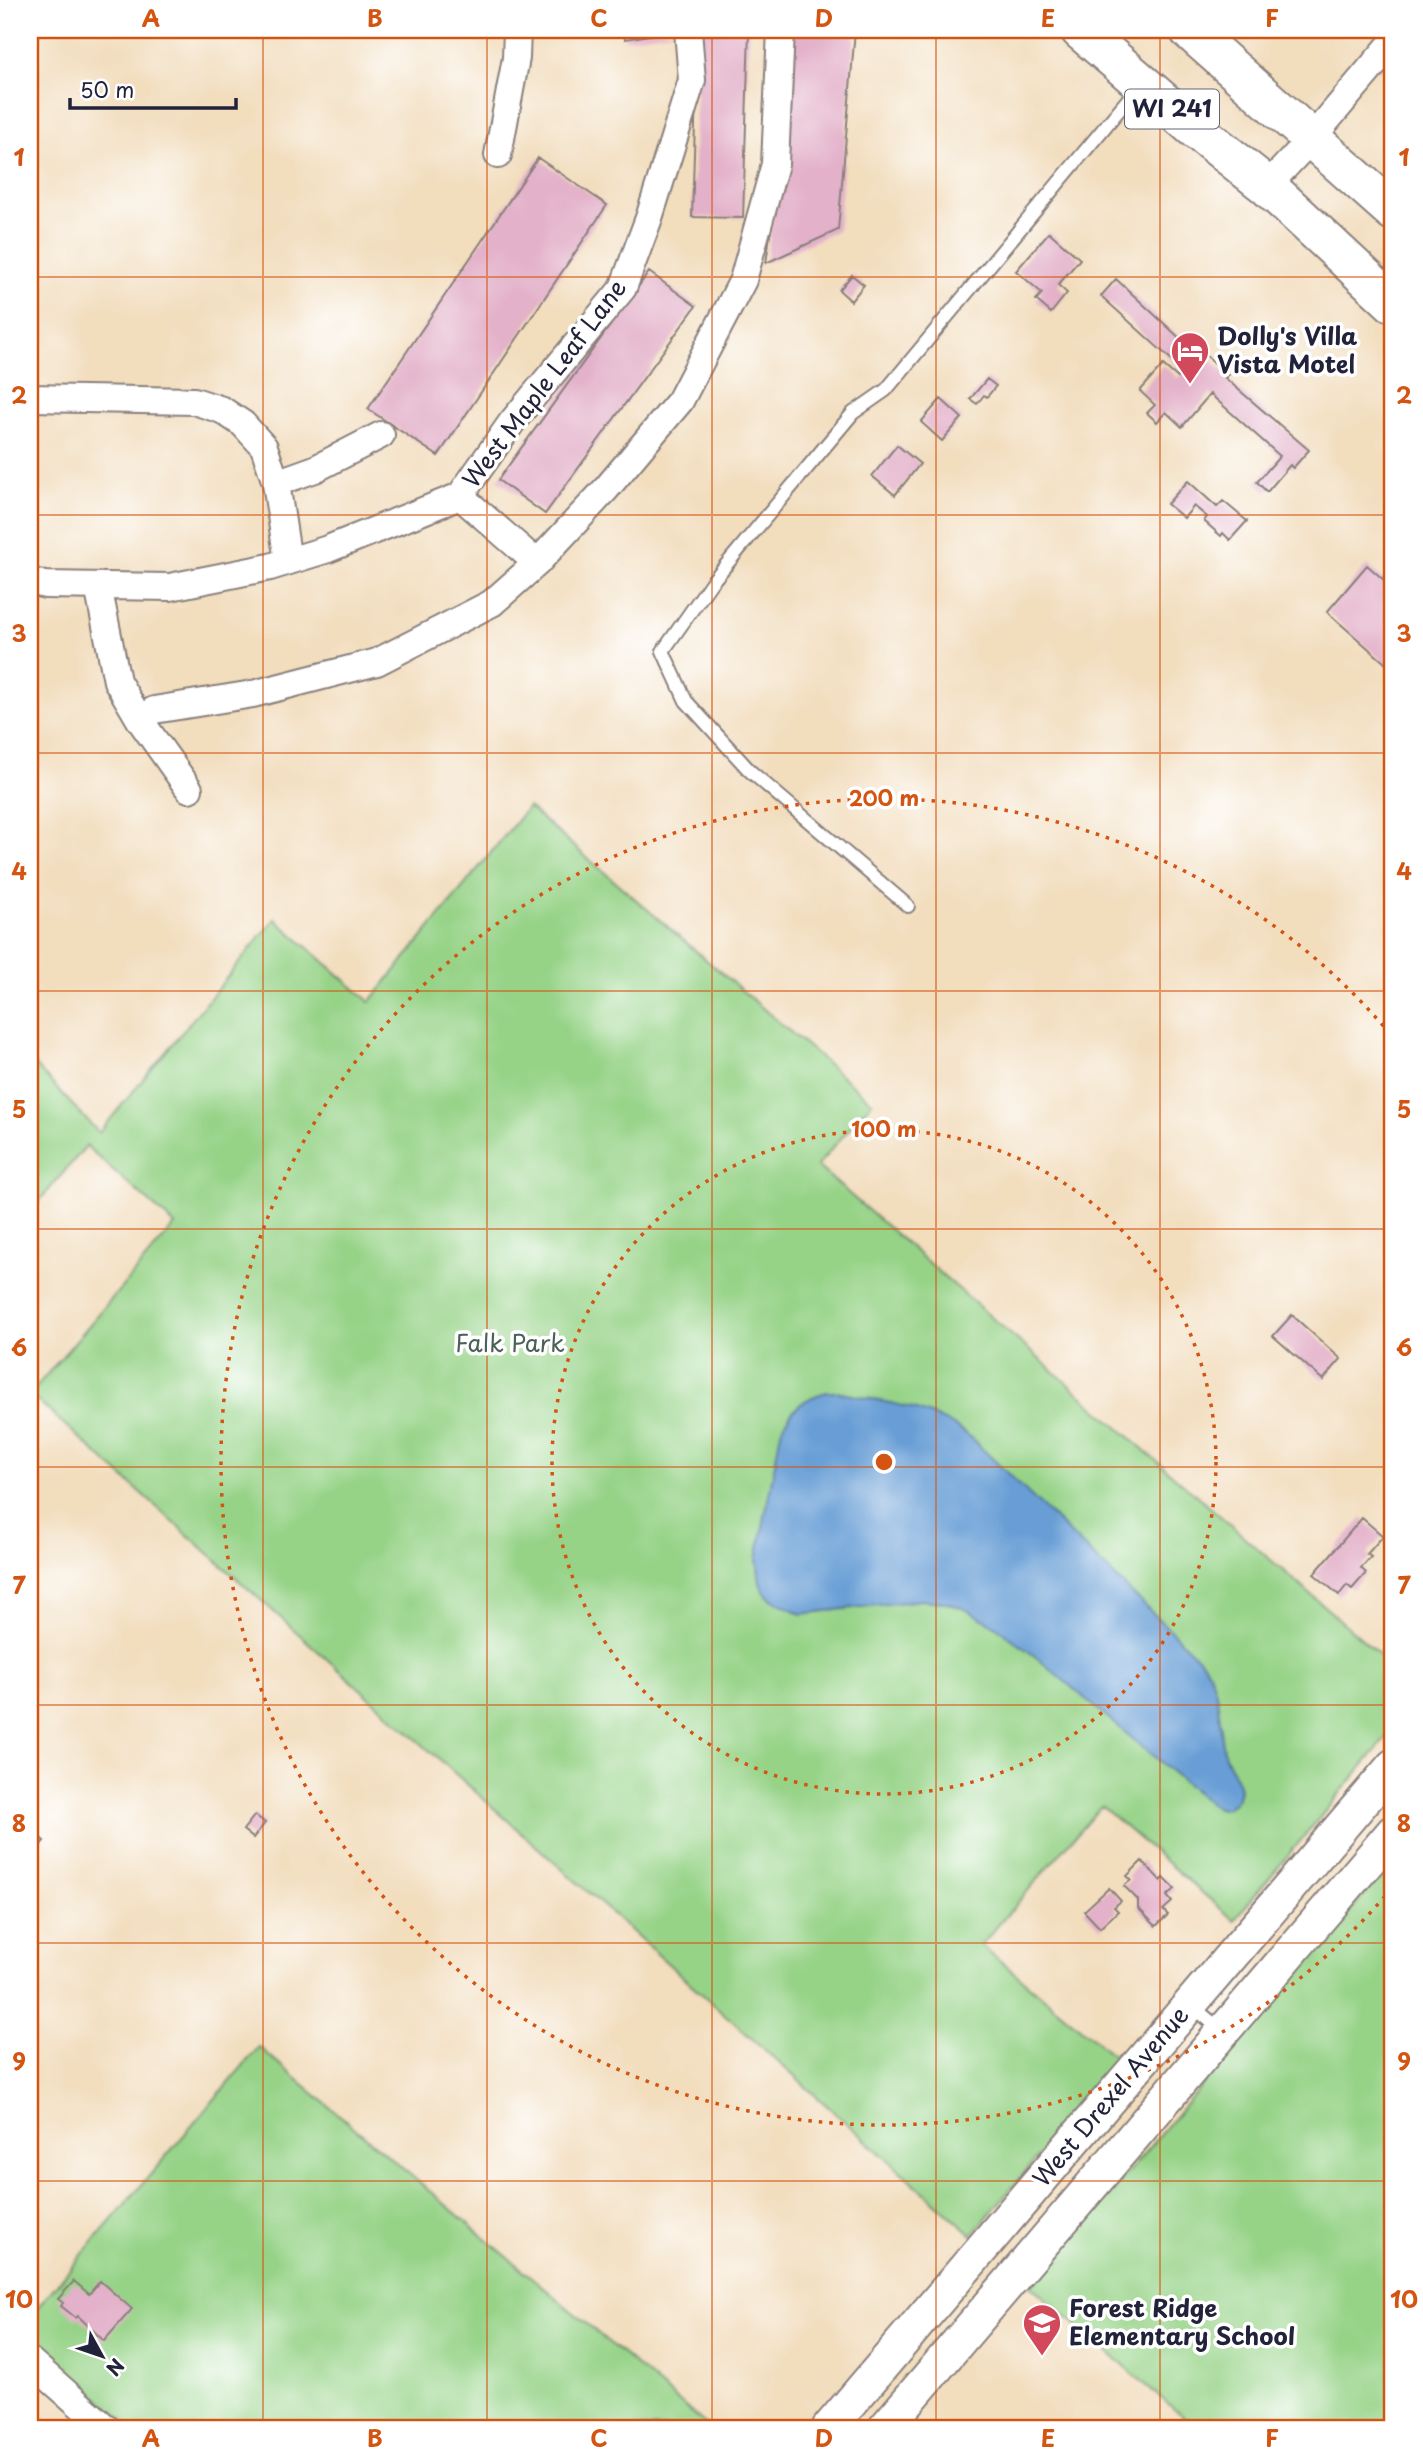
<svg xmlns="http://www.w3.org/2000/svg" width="1423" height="2458" viewBox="0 0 1423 2458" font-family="'Playpen Sans',sans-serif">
	<rect width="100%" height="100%" fill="#fff"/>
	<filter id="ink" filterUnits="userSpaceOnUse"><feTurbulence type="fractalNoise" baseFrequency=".0143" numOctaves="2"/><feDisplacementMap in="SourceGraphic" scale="14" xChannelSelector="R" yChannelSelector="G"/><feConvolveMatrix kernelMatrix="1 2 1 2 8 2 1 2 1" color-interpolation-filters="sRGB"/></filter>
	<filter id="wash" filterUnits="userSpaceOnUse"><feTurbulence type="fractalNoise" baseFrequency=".00686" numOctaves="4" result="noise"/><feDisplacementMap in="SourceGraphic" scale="28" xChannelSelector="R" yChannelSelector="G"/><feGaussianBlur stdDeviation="1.57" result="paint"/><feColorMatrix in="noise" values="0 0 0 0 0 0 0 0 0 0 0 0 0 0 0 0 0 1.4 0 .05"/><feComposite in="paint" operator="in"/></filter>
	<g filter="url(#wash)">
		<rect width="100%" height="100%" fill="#f2ddbd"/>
		<path fill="#96d387" stroke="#5c7a61" stroke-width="2" d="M528,807l344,295 -55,64 576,500v64l-159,190 -133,-114 -120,139 138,115 -147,175 -942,-841 145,-169 -89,-79 -56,66v-152l69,73 176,-214 95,83z
			M1393,1861v567h-197l-165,-142z
			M259,2047l451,381h-577l-103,-88v-24z"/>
		<path fill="#679ed5" stroke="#446088" stroke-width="2" d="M827,1392h11c45,10 93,15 131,44l230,222c23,25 19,62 25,94 3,19 29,34 7,53 -7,6 -12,4 -20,0l-175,-148 -41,-31 -30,-17 -21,-7 -22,-2 -121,14 -30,-15 -7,-7 -4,-9 -3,-24 24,-128c9,-22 24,-34 46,-39z"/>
		<g id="blocks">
			<path fill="#e3b1c9" d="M623,30h52v1l-50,8z
				M698,30h51l-6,188 -51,-1z
				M791,30h64l-17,200 -72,33 23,-162z
				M538,158l69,47 -169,251 -70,-47z
				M1049,232l31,27 -22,26 9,8 -16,20 -15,-13 6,-7 -26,-22z
				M649,272l47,34 -151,208 -47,-34z
				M852,275l12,10 -13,16 -12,-11z
				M1116,279l81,75 3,-4 28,25 -3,3 84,72 -16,18 -3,-3 -23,27 -10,-10 23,-26 -70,-62 -28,33 -16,-15 -9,10 -10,-9 8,-8 -15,-14 23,-26 15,13 6,-7 -83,-75z
				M987,379l9,7 -9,11 -3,-2 -7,9 -7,-5z
				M941,399l21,19 -20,23 -21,-19z
				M897,445l23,19 -25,31 -23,-19z
				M1188,481l29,26 6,-6 24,20 -17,19 -7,-7 -2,3 -17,-15 3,-4 -13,-11 -10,12 -17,-14z
				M1367,565l26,23v82l-66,-58z
				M1292,1315l49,44 -18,21 -50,-44z
				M1362,1518l21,18 -16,18 4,3 -10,11 5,5 -14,16 -5,-4 -8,10 -25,-21z
				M255,1815l10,8 -12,15 -10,-8z
				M30,1828l14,13 -13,15 -1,-2z
				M1142,1861l19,20 3,-3 11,11 -8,7 5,6 -9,8 5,5 -12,11 -18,-18v-8l-14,-14 7,-6 -4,-4z
				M1109,1888l12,13 -7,6 4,4 -18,17 -16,-17z
				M74,2281l15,13 11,-13 32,28 -28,32 -26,-25 -2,2 -15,-12 2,-3 -5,-4z"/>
		</g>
	</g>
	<g filter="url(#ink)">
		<use href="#blocks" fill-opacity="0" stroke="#8a807c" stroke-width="2"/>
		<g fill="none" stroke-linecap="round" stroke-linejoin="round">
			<g stroke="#8a807c" stroke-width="16">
				<path id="service" d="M908,906l-158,-135 -64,-70 -23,-50 48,-68 142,-170 33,-23 253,-304
					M1191,2005l31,26"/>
			</g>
			<g stroke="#8a807c" stroke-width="30">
				<path id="minor" d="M498,155l18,-97 1,-28
					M1267,186l44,-47 82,-97
					M30,398l164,3 28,9 21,14 21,23 12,36
					M460,496l52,-74 111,-134 26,-70 43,-138 -4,-50
					M460,496l77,67
					M288,561l-12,-78 39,-14 66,-34
					M30,581l15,4 125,2 100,-20 58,-18 132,-53
					M98,586l19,95 23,39
					M189,789l-49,-69 14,-10 99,-16 124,-32 115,-59 45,-40 69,-74 74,-88 63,-121 32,-116 6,-134
					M30,2361l76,67"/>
			</g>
			<g stroke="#8a807c" stroke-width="37">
				<path id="tertiary" d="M829,2428l564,-662
					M885,2428l508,-596"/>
			</g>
			<g stroke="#8a807c" stroke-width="42">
				<path id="primary" d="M1080,30l114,98 73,58 126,117
					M1189,30l204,181"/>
			</g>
			<use href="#service" stroke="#fff" stroke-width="12"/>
			<use href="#minor" stroke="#fff" stroke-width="26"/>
			<use href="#tertiary" stroke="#fff" stroke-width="33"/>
			<use href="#primary" stroke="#fff" stroke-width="38"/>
		</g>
	</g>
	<path fill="none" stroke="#d45411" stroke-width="2" stroke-opacity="0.55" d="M263,30v2398M487,30v2398M712,30v2398M936,30v2398M1160,30v2398M30,277h1363M30,515h1363M30,753h1363M30,991h1363M30,1229h1363M30,1467h1363M30,1705h1363M30,1943h1363M30,2181h1363"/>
	<g fill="none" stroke="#d45411" stroke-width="3.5" stroke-dasharray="3.5 7">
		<circle cx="884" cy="1462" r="332"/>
		<path d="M1392 1888A663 663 0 1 1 1392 1036"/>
	</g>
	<defs>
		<g id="hotel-pin" transform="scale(2.0125)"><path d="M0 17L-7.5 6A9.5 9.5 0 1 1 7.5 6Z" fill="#d1495b" stroke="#fff"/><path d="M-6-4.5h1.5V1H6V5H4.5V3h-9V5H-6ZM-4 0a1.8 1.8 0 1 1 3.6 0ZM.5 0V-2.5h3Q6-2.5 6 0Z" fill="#fff"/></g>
		<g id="school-pin" transform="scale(2.0125)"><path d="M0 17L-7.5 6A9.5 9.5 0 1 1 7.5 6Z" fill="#d1495b" stroke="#fff"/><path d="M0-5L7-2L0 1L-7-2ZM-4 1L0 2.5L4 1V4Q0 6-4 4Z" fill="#fff"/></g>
	</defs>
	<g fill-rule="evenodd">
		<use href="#hotel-pin" x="1190" y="351"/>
		<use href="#school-pin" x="1042" y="2323"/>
	</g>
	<g text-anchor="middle" stroke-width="7" stroke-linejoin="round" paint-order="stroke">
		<rect fill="#fff" stroke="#646476" stroke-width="2" x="1125" y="89.5" width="94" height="39" rx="5"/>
		<g font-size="23" font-weight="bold" fill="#22223b">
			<text x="1172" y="117">WI 241</text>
		</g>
		<g font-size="24" font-weight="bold" fill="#22223b" stroke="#fff" text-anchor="start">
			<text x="1217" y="345">Dolly's Villa<tspan x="1217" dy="28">Vista Motel</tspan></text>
			<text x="1069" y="2317">Forest Ridge<tspan x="1069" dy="28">Elementary School</tspan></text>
		</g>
		<g font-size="24" fill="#22223b" stroke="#fff">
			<text transform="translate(545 384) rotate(-53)" y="8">West Maple Leaf Lane</text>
			<text transform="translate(1111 2097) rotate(-50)" y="8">West Drexel Avenue</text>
		</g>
		<g font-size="24" fill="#4b6056" stroke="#fff">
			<text x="510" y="1352">Falk Park</text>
		</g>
	</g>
	<circle cx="884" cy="1462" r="10" fill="#d45411" stroke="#fff" stroke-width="3.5"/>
	<g font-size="21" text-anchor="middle" font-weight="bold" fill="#d45411" stroke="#fff" stroke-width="7" stroke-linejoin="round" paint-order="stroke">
		<text x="884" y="806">200 m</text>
		<text x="884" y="1137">100 m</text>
	</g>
	<rect width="1423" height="2458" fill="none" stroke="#fff" stroke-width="77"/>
	<g transform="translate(102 2356) rotate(130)" stroke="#ffffff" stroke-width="5" paint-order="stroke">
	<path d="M0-5L12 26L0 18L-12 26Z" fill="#22223b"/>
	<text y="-10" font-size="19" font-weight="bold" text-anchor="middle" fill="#22223b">N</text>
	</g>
	<path d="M70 98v10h166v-10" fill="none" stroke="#22223b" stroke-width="3.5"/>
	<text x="80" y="98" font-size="21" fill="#22223b" stroke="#ffffff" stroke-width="5" paint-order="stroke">50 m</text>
	<rect x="38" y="38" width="1346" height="2382" fill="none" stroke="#d45411" stroke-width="2.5"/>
	<g font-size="23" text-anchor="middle" font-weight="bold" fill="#d45411">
		<text x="151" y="27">A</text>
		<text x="375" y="27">B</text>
		<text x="599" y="27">C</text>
		<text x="824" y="27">D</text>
		<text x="1048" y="27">E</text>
		<text x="1272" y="27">F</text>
		<text x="19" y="166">1</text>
		<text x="1404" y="166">1</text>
		<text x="19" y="404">2</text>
		<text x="1404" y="404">2</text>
		<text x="19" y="642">3</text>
		<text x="1404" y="642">3</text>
		<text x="19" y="880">4</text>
		<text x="1404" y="880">4</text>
		<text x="19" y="1118">5</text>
		<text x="1404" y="1118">5</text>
		<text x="19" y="1356">6</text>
		<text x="1404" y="1356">6</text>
		<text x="19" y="1594">7</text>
		<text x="1404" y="1594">7</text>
		<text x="19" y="1832">8</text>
		<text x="1404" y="1832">8</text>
		<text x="19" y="2070">9</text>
		<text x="1404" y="2070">9</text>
		<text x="19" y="2308">10</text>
		<text x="1404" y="2308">10</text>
		<text x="151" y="2447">A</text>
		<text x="375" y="2447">B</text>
		<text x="599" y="2447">C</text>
		<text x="824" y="2447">D</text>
		<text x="1048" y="2447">E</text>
		<text x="1272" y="2447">F</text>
	</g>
</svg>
